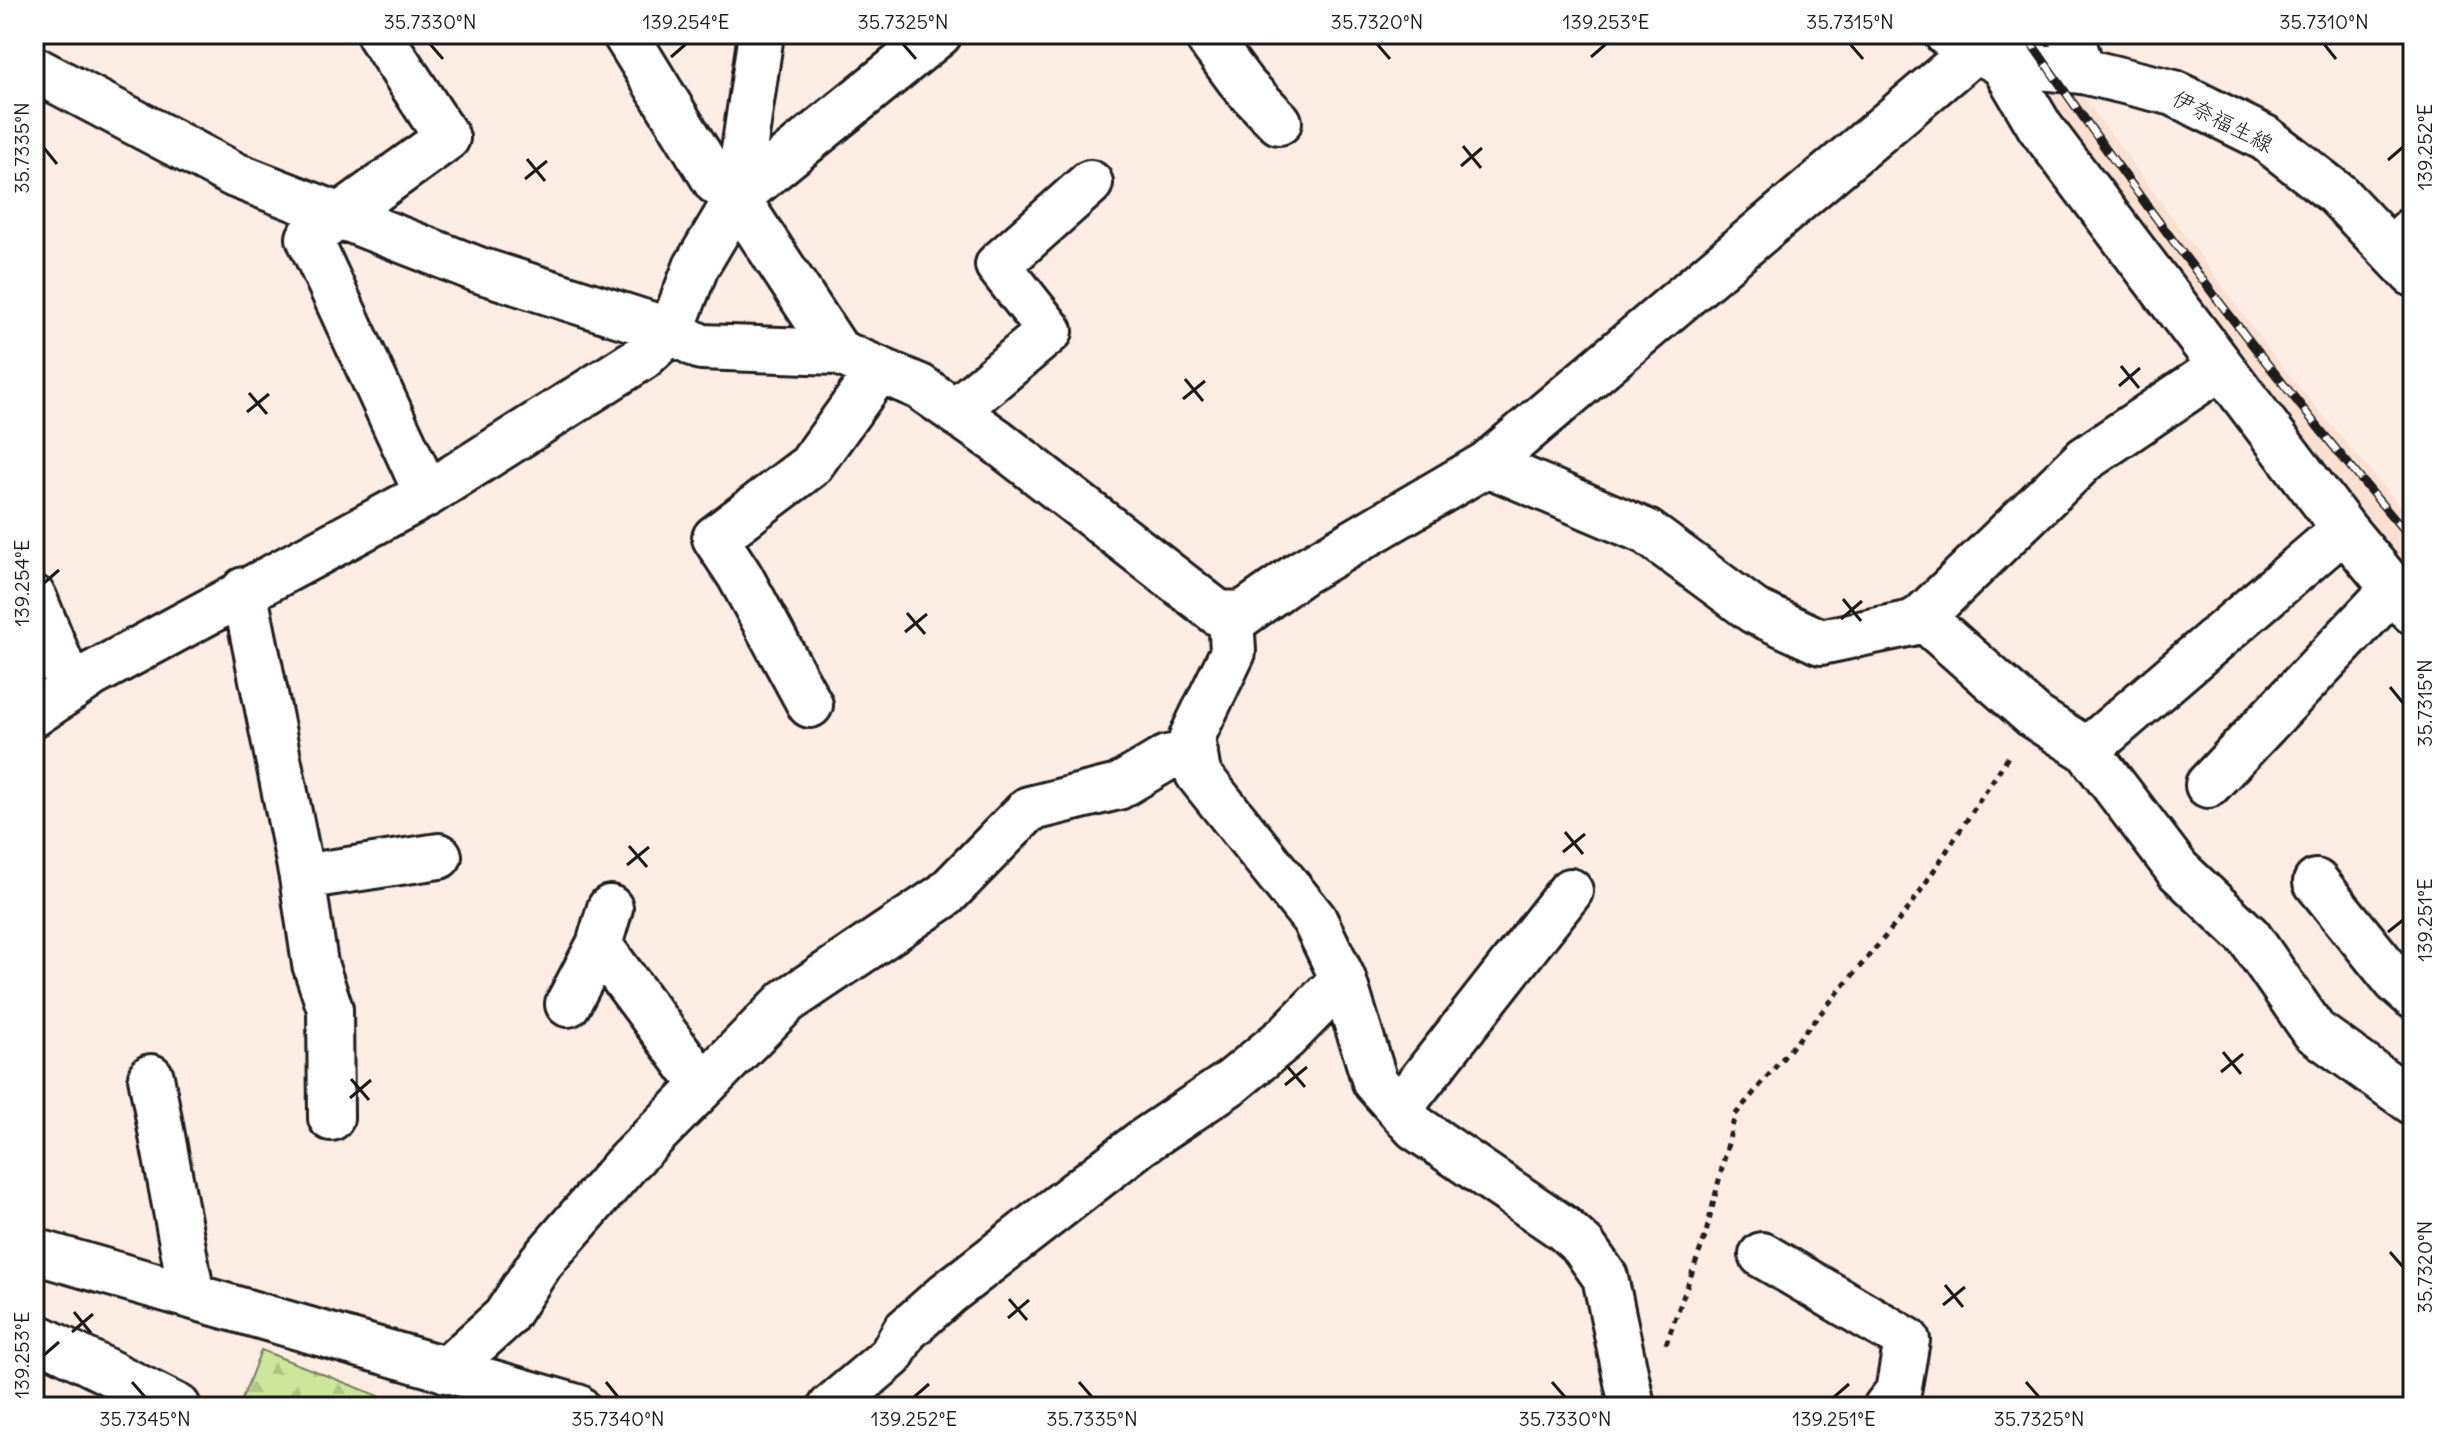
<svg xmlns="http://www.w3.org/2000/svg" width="2447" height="1441" viewBox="0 0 2447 1441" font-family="Delius,'Klee One',sans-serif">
	<defs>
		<pattern id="forest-firs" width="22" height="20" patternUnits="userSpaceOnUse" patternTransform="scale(2)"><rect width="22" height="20" fill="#cce59b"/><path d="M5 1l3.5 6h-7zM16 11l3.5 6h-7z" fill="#afc485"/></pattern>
	</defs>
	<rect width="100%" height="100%" fill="#fbede4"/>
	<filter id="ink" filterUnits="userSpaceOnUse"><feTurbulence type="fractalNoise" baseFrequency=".0125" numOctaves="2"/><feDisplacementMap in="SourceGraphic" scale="16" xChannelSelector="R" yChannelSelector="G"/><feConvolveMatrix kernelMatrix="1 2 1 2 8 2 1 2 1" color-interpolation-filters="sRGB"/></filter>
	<g filter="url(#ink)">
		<path fill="#f9e0d1" d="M2038,87l42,5 195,266 138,164v52l-277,-346z"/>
		<path fill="url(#forest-firs)" stroke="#74805c" stroke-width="2" d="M261,1350l146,57h-168z"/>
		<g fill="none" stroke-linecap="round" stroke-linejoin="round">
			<g stroke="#1c1c1c" stroke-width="50">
				<path id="minor" d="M379,34l68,104 -138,100 118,256
					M625,34l91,148 21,16 101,154
					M1215,34l-6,5 34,46 36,37
					M2070,34l13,37
					M2003,64l37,63 304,402 69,83
					M34,69l201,106 244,95 192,61 30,16 137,5 82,35 77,54 221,172 25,1 58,-41 186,-109 488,-414
					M737,198l24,-164
					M2391,250l22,-21
					M955,411l95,-80 -52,-66 92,-82
					M1487,464l160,68 107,79 67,31 91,-19 10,-6 163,-158 136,-92
					M244,590l58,287 13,87 15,45 1,109
					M34,598l37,91
					M1231,614l2,38 -41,85 6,37 116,145 29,60 32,103 40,45 148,101 20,18 22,31 26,124 -3,6
					M1922,617l113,100 52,33 91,120 71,67 65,94 99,71
					M810,705l-70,-129 -25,-38 95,-72 69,-96
					M34,714l57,-39 336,-181 216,-137 28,-26 25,-64 41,-69 202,-164
					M2087,750l257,-221
					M2208,785l185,-196
					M302,877l137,-21
					M2316,882l80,99 17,15
					M610,908l-11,37 104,140
					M568,1004l31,-59
					M151,1077l41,219
					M1399,1109l171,-218
					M34,1251l543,156
					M1762,1255l145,85 -9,52 -12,15
					M34,1335l144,72
					M446,1370l59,-53 36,-55 88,-101 158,-160 158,-106 84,-86 89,-22 49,-29 28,-5
					M831,1407l60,-51 14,-25 43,-38 193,-150 92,-62 52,-43 58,-59"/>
			</g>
			<g stroke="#1c1c1c" stroke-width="50">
				<path id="major" d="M1947,34l56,30 80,7 91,22 91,45 72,56 76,80"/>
			</g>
			<path stroke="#1c1c1c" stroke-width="5" stroke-dasharray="6 6" stroke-linecap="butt" d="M1666,1344l39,-107 30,-122 175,-208 100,-153"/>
			<use href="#minor" stroke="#fff" stroke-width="44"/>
			<use href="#major" stroke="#fff" stroke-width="44"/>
			<g stroke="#1c1c1c" stroke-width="9">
				<path id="rail" d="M2025,34c121,176 249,345 388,507"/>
			</g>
			<use href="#rail" stroke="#fff" stroke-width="6" stroke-dasharray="18" stroke-linecap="butt"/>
		</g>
	</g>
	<path fill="none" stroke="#1c1c1c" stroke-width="3" d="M430,44l13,15M903,44l13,15M1377,44l13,15M1850,44l13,15M2324,44l12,15M671,57l15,-13M1591,57l15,-13M1463,146l18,22M44,148l13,16M527,159l18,22M2388,160l15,-13M1461,166l21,-18M525,179l22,-18M2121,366l18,22M1185,379l18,22M2119,386l21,-18M249,393l18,21M1183,399l22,-18M247,412l22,-18M44,583l15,-13M1843,599l18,22M907,613l18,21M1841,619l21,-18M905,632l22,-18M2390,687l13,16M1565,832l18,22M629,846l18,21M1563,852l22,-18M627,865l22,-18M2388,932l15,-12M2223,1052l18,22M1287,1066l18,21M2221,1072l22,-18M351,1079l18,21M1285,1085l22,-18M350,1098l21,-18M2390,1252l13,15M1945,1285l18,22M1009,1299l18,21M1943,1305l22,-18M74,1312l17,21M1008,1318l21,-18M72,1332l21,-18M44,1355l15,-13M132,1382l13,15M606,1382l12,15M1079,1382l13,15M1552,1382l13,15M2026,1382l13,15M914,1397l15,-13M1834,1397l15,-13"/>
	<g text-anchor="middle" stroke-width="7" stroke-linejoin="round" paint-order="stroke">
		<g font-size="22" fill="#1c1c1c" stroke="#fff">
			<text transform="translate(2223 121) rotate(27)" y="8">伊奈福生線</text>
		</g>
	</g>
	<rect width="2447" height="1441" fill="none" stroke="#fff" stroke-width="88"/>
	<rect x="44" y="44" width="2359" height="1353" fill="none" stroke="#1c1c1c" stroke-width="3"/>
	<g font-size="20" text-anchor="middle" fill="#1c1c1c">
		<text x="430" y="29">35.7330°N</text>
		<text x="686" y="29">139.254°E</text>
		<text x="903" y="29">35.7325°N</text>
		<text x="1377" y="29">35.7320°N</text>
		<text x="1606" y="29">139.253°E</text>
		<text x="1850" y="29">35.7315°N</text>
		<text x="2324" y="29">35.7310°N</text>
		<text transform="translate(2425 147) rotate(-90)" y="7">139.252°E</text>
		<text transform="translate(22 148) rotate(-90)" y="7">35.7335°N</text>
		<text transform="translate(22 583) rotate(-90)" y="7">139.254°E</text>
		<text transform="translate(2425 703) rotate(-90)" y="7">35.7315°N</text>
		<text transform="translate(2425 920) rotate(-90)" y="7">139.251°E</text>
		<text transform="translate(2425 1267) rotate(-90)" y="7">35.7320°N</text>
		<text transform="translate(22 1355) rotate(-90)" y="7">139.253°E</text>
		<text x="145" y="1426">35.7345°N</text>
		<text x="618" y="1426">35.7340°N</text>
		<text x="914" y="1426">139.252°E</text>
		<text x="1092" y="1426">35.7335°N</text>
		<text x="1565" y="1426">35.7330°N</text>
		<text x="1834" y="1426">139.251°E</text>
		<text x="2039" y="1426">35.7325°N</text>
	</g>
</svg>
